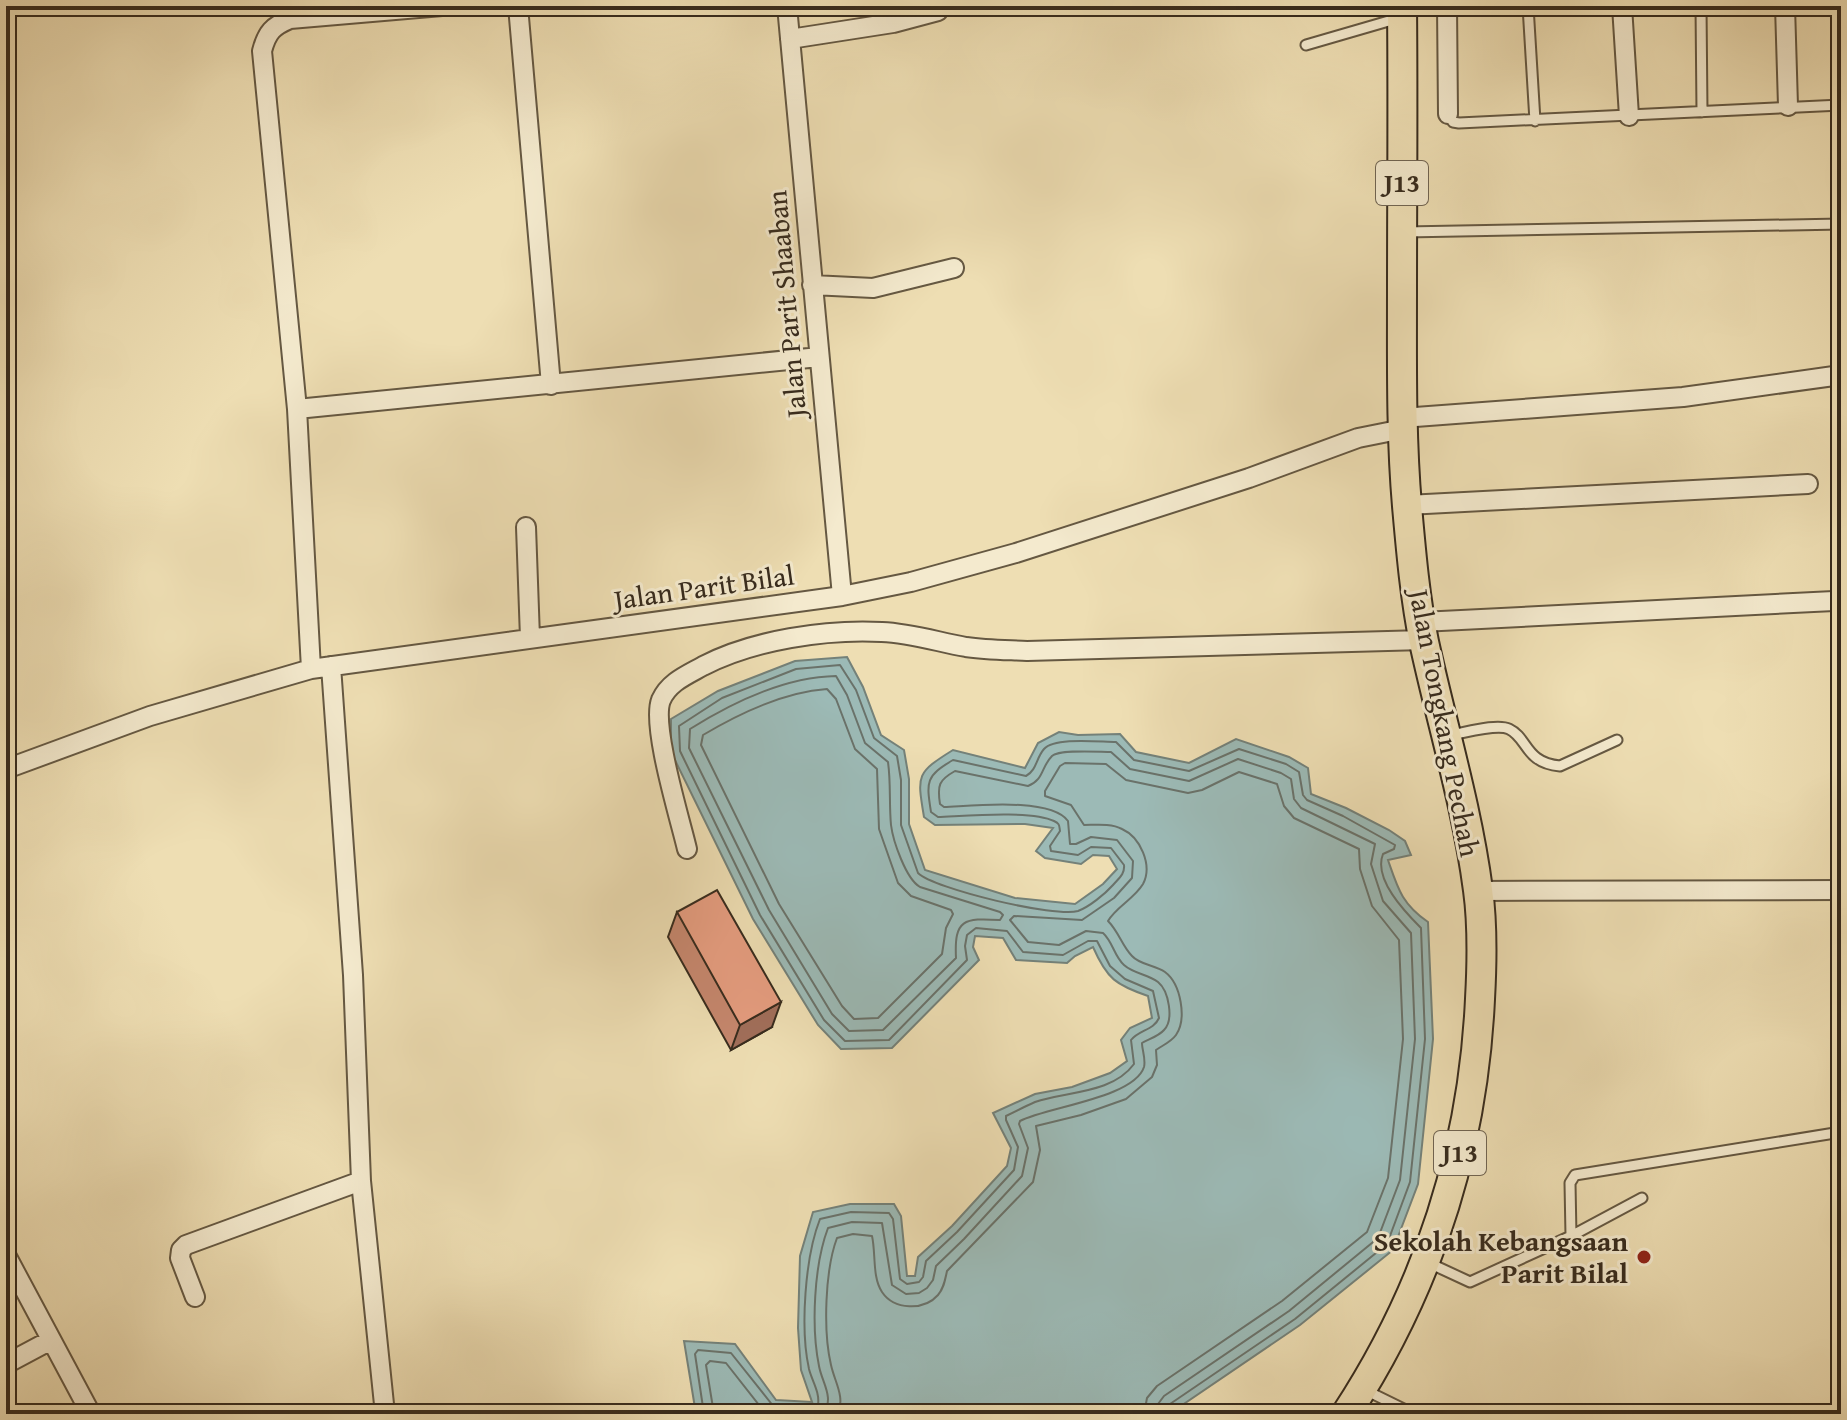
<svg xmlns="http://www.w3.org/2000/svg" width="1847" height="1420" viewBox="0 0 1847 1420" font-family="'Gentium Book Plus',serif">
	<rect width="100%" height="100%" fill="#eedeb3"/>
	<filter id="stains"><feTurbulence type="fractalNoise" baseFrequency=".0025" numOctaves="4"/><feColorMatrix values="0 0 0 0 .2 0 0 0 0 .09 0 0 0 0 .02 0 0 0 .5 -.17"/></filter>
	<radialGradient id="worn" r=".72"><stop offset=".6" stop-color="#630" stop-opacity="0"/><stop offset="1" stop-color="#630" stop-opacity=".3"/></radialGradient>
	<path fill="#9cbab6" stroke="#748179" stroke-width="2" d="M847,657l16,30 18,48 23,15 5,29v45l16,46 90,28 60,6 28,-20 14,-15 -8,-13 -16,-1 -12,9 -36,-6 -9,-7 17,-23 -28,-4 -90,1 -11,-8c-7,-42 -8,-44 29,-67l72,18 13,-25 21,-11 19,3 42,-1 16,18 53,11 47,-24 53,18 19,11 3,26 35,14 43,22 16,11 6,14 -23,5c10,29 14,44 40,62l5,117 -15,145 -25,66 -93,75 -131,89h-473l-12,-73 51,3 41,56 36,2 -11,-32 -3,-42 2,-72 13,-44 37,-8h44l7,12 6,60h8l3,-19 34,-31 55,-60 4,-18 -18,-35 42,-19 37,-7 38,-14 17,-12 -6,-21 9,-12 22,-10 -4,-22c-32,-11 -41,-17 -55,-49l-18,9 -8,7 -51,-3 -13,-22 -28,-2 -2,11 6,13 -87,88 -51,1 -23,-24 -65,-106 -82,-167v-33l47,-28 77,-30z"/>
	<g fill="none" stroke-linecap="round" stroke-linejoin="round">
		<path stroke="#6a726a" stroke-width="2" d="M836,676l11,19 18,48 23,19c3,21 1,42 3,63 2,16 15,54 29,62l80,25 3,3 -3,5c-36,-2 -46,-1 -44,38l-73,72 -34,1 -17,-17 -63,-104 -80,-162 1,-19c43,-27 94,-52 146,-53z
			M827,689l9,10 19,50 22,20 2,60 19,54 13,13 40,14 2,4 -7,14 -4,26 -64,64 -24,1 -12,-13 -63,-102 -78,-159 2,-10c37,-22 80,-43 124,-46z
			M704,1414l-9,-60 3,-4 33,3 43,54 36,3 8,-5c2,-13 -6,-24 -9,-36 -9,-40 -4,-112 11,-150l31,-7 38,1 4,6 7,60 7,5 12,-2 4,-5 3,-16 31,-29 57,-62 4,-23 -12,-27v-4c10,-5 20,-10 29,-14 32,-11 77,-8 99,-38l-3,-24c8,-10 23,-10 28,-22l-6,-27 -28,-12 -15,-13 -13,-25h-9l-25,14 -40,-3 -16,-21 -31,-3 -9,7 -2,11 2,14 -78,80 -44,1 -21,-21 -64,-105 -80,-164 -1,-25 43,-28 74,-29 44,-4 16,25 18,48 23,18 4,24v45l17,48c16,16 138,45 160,38 11,-4 27,-17 35,-26 6,-7 12,-11 11,-20l-13,-17 -20,-1 -13,8 -27,-4 -1,-5 10,-15c-1,-6 0,-7 -6,-10 -23,-11 -89,-5 -116,-4l-7,-5c-5,-31 -5,-36 22,-52l73,16c11,-6 10,-18 18,-27 11,-12 55,-7 72,-7l18,18 55,11 50,-22 47,15 13,8 4,23 4,5 36,16 52,29 -1,4 -11,5c-10,25 22,58 38,74l4,111 -15,143 -23,62 -92,75 -125,85 -4,10
			M714,1414l-8,-49 4,-4 16,2 40,51
			M823,1414c12,-16 -1,-31 -4,-48 -8,-39 -5,-101 9,-138l24,-6 30,1 10,62 14,9 13,-1 8,-5 6,-8 3,-14 28,-27 58,-63 6,-28 -9,-24 1,-3c27,-14 114,-23 124,-54 2,-8 -2,-17 -2,-24 7,-4 17,-7 22,-13 10,-10 5,-39 -6,-48 -10,-8 -24,-8 -34,-17 -10,-9 -11,-23 -21,-32l-17,-2 -27,14 -31,-3 -18,-22 4,-4 68,4 32,-22 18,-20 1,-17 -16,-21 -26,-3 -15,7h-6l-2,-23c-18,-24 -96,-15 -124,-14l-4,-3c-3,-19 -1,-24 15,-33l73,15c16,-6 13,-19 24,-30 7,-7 47,-4 59,-4l19,17 59,12 49,-22 43,14 10,6 3,20 7,9 74,36 -4,20 12,37 28,32 4,106 -15,141 -22,58 -89,73 -125,85 -6,8 -2,10
			M838,1414c7,-18 -3,-31 -7,-49 -8,-34 -6,-95 6,-127l16,-4 19,2c4,17 0,41 10,56 12,18 42,19 56,3 6,-7 7,-15 9,-24l86,-89 7,-32 -4,-24 45,-11 45,-16 26,-22 5,-12 -1,-15c7,-5 15,-8 20,-15 11,-16 5,-51 -11,-63 -10,-7 -25,-7 -33,-16 -10,-10 -13,-24 -24,-35 8,-14 26,-22 35,-37 10,-19 -3,-47 -21,-55 -11,-6 -27,-4 -38,-4l-13,-20 -26,-9v-5l15,-25 5,-3 41,1 20,16 62,13 14,-3 37,-18 38,12 7,22 10,12 65,31 1,20 12,37 27,34 4,99 -15,139 -21,54 -85,69 -125,85 -10,12 -3,16"/>
		<g stroke="#655842" stroke-width="13">
			<path id="lane" d="M1528,6l7,115
				M1701,6l1,106
				M1306,45l93,-27
				M1448,114l5,8 6,1 382,-18
				M1405,232l436,-8
				M1450,735c14,-2 47,-12 59,-6 19,9 16,34 51,37l57,-26
				M1571,1236l-1,-53 5,-8 266,-43
				M1429,1263l41,19 101,-46 71,-38
				M1363,1389l51,25"/>
		</g>
		<g stroke="#655842" stroke-width="22">
			<path id="street" d="M518,6l33,379
				M787,6l55,590
				M1447,6l1,108
				M1622,6l7,110
				M1785,6l3,100
				M790,39l103,-16 45,-12
				M812,285l61,3 81,-20
				M297,409l522,-52
				M1402,418l281,-21 158,-22
				M1407,505l401,-21
				M526,527l4,111
				M1421,622l413,-21
				M331,666l22,309 8,206 24,233
				M311,669l-14,-260 -35,-358c5,-19 11,-25 28,-32l152,-13
				M6,769l144,-53 161,-47 531,-73 69,-14 105,-29 233,-75 109,-40 45,-9
				M687,849c-7,-30 -36,-124 -26,-149 8,-18 26,-25 42,-34 50,-26 123,-37 179,-34 28,1 56,10 84,15 20,3 41,3 61,4l397,-11
				M1478,891l363,-1
				M6,1255l85,159
				M195,1297l-15,-39 1,-8 5,-5 175,-64
				M6,1364l45,-24"/>
		</g>
		<g stroke="#372b1d" stroke-width="32">
			<path id="primary" d="M1346,1414c83,-127 127,-264 134,-415 2,-36 3,-73 -2,-109 -11,-84 -36,-165 -54,-248 -9,-44 -13,-91 -17,-136 -6,-70 -5,-140 -5,-210 0,-97 1,-193 0,-290"/>
		</g>
		<use href="#lane" stroke="#f4eace" stroke-width="9"/>
		<use href="#street" stroke="#f4eace" stroke-width="18"/>
		<use href="#primary" stroke="#eedeb3" stroke-width="28"/>
	</g>
	<path fill="#c6876e" stroke="#372b1d" stroke-width="2" d="M677,912l95,115 -41,23 -63,-113z"/>
	<path fill="#a16e5a" stroke="#372b1d" stroke-width="2" d="M781,1002l-9,25 -41,23 9,-25z"/>
	<path fill="#e69d80" stroke="#372b1d" stroke-width="2" d="M717,890l64,112 -41,23 -63,-113z"/>
	<circle fill="#8f2418" stroke="#f4eace" stroke-width="3" cx="1644" cy="1257" r="8"/>
	<g text-anchor="middle" stroke-width="6" stroke-linejoin="round" paint-order="stroke">
		<g fill="#f4eace" stroke="#706452" stroke-width="2">
			<rect x="1376" y="161" width="52" height="44" rx="6"/>
			<rect x="1434" y="1131" width="52" height="44" rx="6"/>
		</g>
		<g font-size="26" font-weight="bold" fill="#372b1d">
			<text x="1402" y="192">J13</text>
			<text x="1460" y="1162">J13</text>
		</g>
		<g font-size="28" fill="#372b1d" stroke="#f4eace">
			<text transform="translate(786 304) rotate(-95)" y="10">Jalan Parit Shaaban</text>
			<text transform="translate(704 587) rotate(-8)" y="10">Jalan Parit Bilal</text>
			<text transform="translate(1445 723) rotate(79)" y="10">Jalan Tongkang Pechah</text>
		</g>
		<g font-size="28" font-weight="bold" fill="#372b1d" stroke="#f4eace" text-anchor="end">
			<text x="1628" y="1251">Sekolah Kebangsaan<tspan x="1628" dy="32">Parit Bilal</tspan></text>
		</g>
	</g>
	<rect width="1847" height="1420" fill="none" stroke="#eedeb3" stroke-width="32"/>
	<rect x="8" y="8" width="1831" height="1404" fill="none" stroke="#372b1d" stroke-width="4"/>
	<rect x="16" y="16" width="1815" height="1388" fill="none" stroke="#372b1d" stroke-width="2"/>
	<rect width="100%" height="100%" filter="url(#stains)"/>
	<rect width="100%" height="100%" fill="url(#worn)"/>
</svg>
